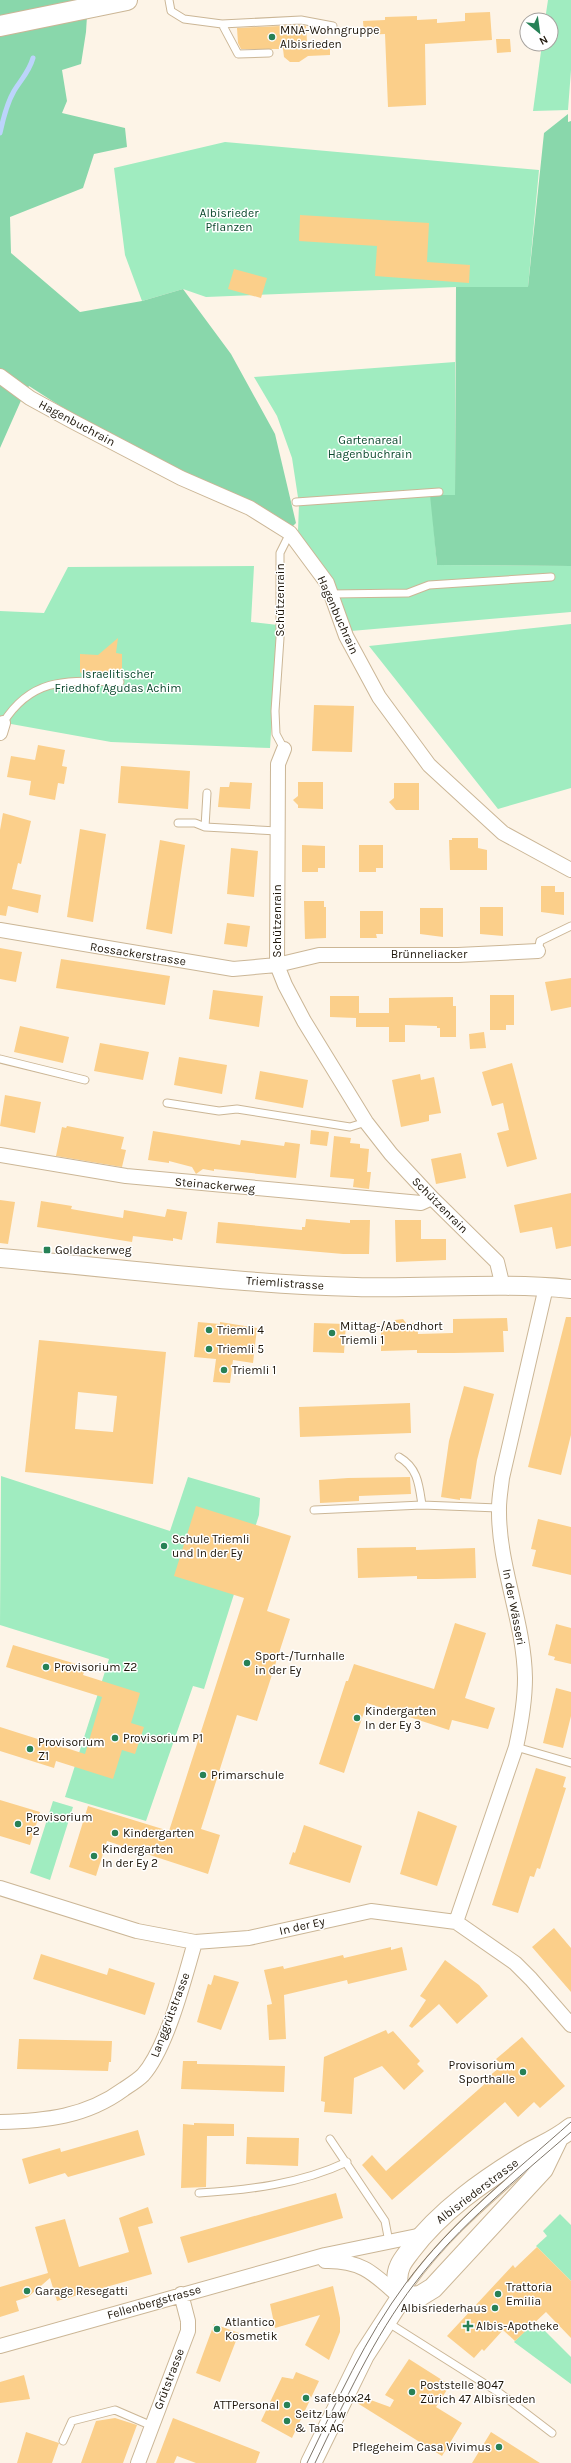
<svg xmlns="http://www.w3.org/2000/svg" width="571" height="2463" viewBox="0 0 571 2463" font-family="Karla,sans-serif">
	<rect width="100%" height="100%" fill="#fdf4e7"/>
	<path fill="#a0ecc0" d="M548,0h23v70l-3,40 -35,1 9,-67h9v-24h-6z
		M225,142l314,28 -11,117h-72l-250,10 -23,-8 -41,12 -17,-46 -11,-87z
		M455,362v133h-24l6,70 134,1v46l-220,19 -19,-50 -34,-50 1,-27 -7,-46 -15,-42 -23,-39z
		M254,566l-3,56 27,3 -8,123 -159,-6 -111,-20v-111l44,2 24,-46z
		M571,624v164l-73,21 -129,-163z
		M1,1476l169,55 18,-54 72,21 -1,17 -55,174 -11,-3 -47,135 -81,-24 44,-138 -109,-34z
		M53,1801l20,6 -23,73 -20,-7z
		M560,2214l11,11v56l-35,-35 11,-10 -4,-5z
		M535,2321l36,36v27l-57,-42z"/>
	<path fill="#89d7ab" d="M0,0h88l-2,32 -5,32 -19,6 5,31 -5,12 63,15 2,19 -33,7 -11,34 -73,29 1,36 69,59 62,-11 41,-12 48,65 44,80 21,89 -4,4c-89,-44 -180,-86 -263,-141l-6,10 -23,52z
		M568,114v8l3,-1v445l-134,-1 -7,-70h25l1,-208h72l16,-154z"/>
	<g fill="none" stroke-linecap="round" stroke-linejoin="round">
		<path stroke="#bcd4fb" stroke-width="5" d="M0,133c3,-14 7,-30 14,-42 8,-13 15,-19 19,-33"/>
	</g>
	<path fill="#fbcf8a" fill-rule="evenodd" d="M490,12l2,28 -67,4 1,61 -38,2 -3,-73 -21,1 -1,-14 22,-1v-3l32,-1v4l20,-1v4l28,-2v-8z
		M301,25l5,1 1,16 23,-1v14l-22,1 -9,6h-9l-6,-5 -1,-8h-42l-3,-6 -1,-15z
		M496,39h14l1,13 -14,1z
		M300,215l129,8 -2,39 43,3 -1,18 -94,-7 2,-30 -78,-5z
		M234,269l33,9 -6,20 -33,-9z
		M118,638l-2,15 6,1v23l-37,-1 -5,-4v-18l18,1z
		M314,705l40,1 -2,46 -40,-1z
		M38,745l27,5 -3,16 5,1 -3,17 -6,-1 -3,17 -26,-5 2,-14 -24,-4 4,-21 24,4z
		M121,766l69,5 -2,38 -70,-6z
		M230,782l22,1 -2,26 -32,-2 2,-20h9z
		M298,782h25v27l-25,-1v-3l-5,-5 5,-4z
		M394,783h25v27h-23l-7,-8 5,-4z
		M3,813l28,8 -10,43 -3,-1 -6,26 29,6 -3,18 -30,-7 -2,10 -6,-1v-85z
		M80,829l26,5 -13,88 -26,-5z
		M452,838h26v10l9,2v20h-37l-1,-30h3z
		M160,840l25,5 -13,89 -26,-5z
		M302,845l23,1v22h-7v4h-16z
		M359,845h24v23h-7v4h-17z
		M231,848l27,3 -4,46 -27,-3z
		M541,886h14v6h9v23l-23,-3z
		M304,901h20v6h2v31l-21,1z
		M480,907h23v29l-23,-2z
		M420,908h23v29l-23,-3z
		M360,911h23v23h-7l1,4h-17z
		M227,923l23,3 -3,21 -23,-3z
		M0,948l22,4 -6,30 -16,-3z
		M61,959l109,17 -5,29 -109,-17z
		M571,978v29l-20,4 -6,-29z
		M213,990l50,6 -4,31 -50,-8z
		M490,995h24v30h-8v5h-16z
		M330,996h29v17h30v-15l64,-1v9h3v31h-16v-9h-3v-2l-32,-1v17h-16v-15h-33v-9l-26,-1z
		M20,1026l49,11 -6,26 -49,-11z
		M484,1032l2,16 -16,1 -1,-15z
		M100,1043l49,9 -6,28 -49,-9z
		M179,1057l48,8 -5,29 -48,-9z
		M512,1063l25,96 -30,8 -10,-34 12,-3 -6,-27 -11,3 -10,-34z
		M260,1071l48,9 -5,28 -48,-9z
		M420,1074l1,6 13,-3 7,36 -12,2v6l-28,6 -9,-47z
		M5,1095l36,7 -6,31 -35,-7z
		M67,1126l57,11 -3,12 5,1 -4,17 -66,-11 6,-29 4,1z
		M311,1130l18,2 -2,14 -17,-2z
		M153,1131l87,14 1,-5 43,6 1,-4 15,2 -4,34 -82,-9v2l-11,-2 -7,5 -4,-7 -23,-6v2l-21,-3z
		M334,1136l17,2 -1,5 10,1v4l9,1 -2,23h4l-2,17 -16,-2 1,-8 -24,-2z
		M461,1153l5,25 -30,6 -5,-25z
		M571,1193v53l-15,3 -4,-22 -32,6 -6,-28z
		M0,1200l15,2 -7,42 -8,-1z
		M41,1201l31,5 -1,3 52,9 1,-8 41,7 2,-8 20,3 -5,28 -9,-2v3l-40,-5 -1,6 -95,-15z
		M306,1219l44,4v-3h20l-1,34h-26l-127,-11 2,-21 84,8v-3h3z
		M395,1220h26v19h25v21l-50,2z
		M566,1317h5v118l-10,40 -33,-8z
		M507,1318l1,13h-5l1,21 -50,1h-37v-3l-36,1v-27h11l3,-4 8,-1 3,4h11l1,11 35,-1v-14z
		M198,1322l22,2v-2l37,6 -4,35 -20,-3 -3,23 -17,-1 3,-23 -22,-2z
		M314,1323l32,1 -2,29 -31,-1z
		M39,1340l127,12 -13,132 -128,-12zM78,1392l39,4 -4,36 -38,-3z
		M464,1386l30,8 -17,66 -6,39 -11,-1v2l-19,-3 8,-56z
		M410,1403l1,30 -111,4 -1,-30z
		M410,1477l1,17 -52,2v5l-39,2 -1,-23 29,-2z
		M196,1506l95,30 -24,75 23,8 -33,102 -20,-6 -36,114 19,6 -12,39 -101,-33 -11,35 -27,-9 19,-61 81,25 75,-233 -70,-22z
		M538,1519l33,8v48l-39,-9 4,-16 -5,-1z
		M416,1547v3l59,-2 1,30 -40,1h-19v-3l-59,2 -1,-30z
		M455,1623l31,10 -21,65 30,10 -7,21 -36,-9 -3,10 -82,-27 -23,70 -25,-9 27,-83h2l6,-17 80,25z
		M556,1624l15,4v36l-17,-4 1,-3 -7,-2z
		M13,1645l73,22 -3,8 57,18 -9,30 13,4 -9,27 -13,-4 -9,29 -57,-18 -2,7 -54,-17v-24l85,27 17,-57 -96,-30z
		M556,1688l15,4v24l-8,32 -20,-5z
		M536,1768l30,9 -3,10 3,1 -26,81 -3,-1 -3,9 -4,-1 -12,37 -26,-8z
		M0,1800l40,12 -10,33 -30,-9z
		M418,1811l39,15 -20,60 -37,-12z
		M304,1825l58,21 -12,37 -61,-19 4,-12 2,1z
		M554,1928l17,20v44l-39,-45z
		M391,1947v3l11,-3 5,23 -59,14 -1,-4 -63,15 2,44 -17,1 -2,-35 5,-1 -8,-34 19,-4 1,3 59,-14 1,3z
		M41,1954l66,21 2,-7 46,15 -10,32 -112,-36z
		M445,1960l34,25 9,11 -31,28 -18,-20 -27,24 -3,-2 17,-26 -6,-4z
		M214,1975l25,7 -18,48 -24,-8 11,-38 3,1z
		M386,2030l2,4 5,-3 27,30 -3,3 7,7 -20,19 -22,-24 -28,12 -2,36 -28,-2 1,-10 -4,-1 3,-44z
		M522,2037l43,49 -25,22 -6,-6 -16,15 -13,-15 -113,98 -30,-35 10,-10 14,16 101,-89 -2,-2 17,-15 -6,-6z
		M19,2039l93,2 -1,21h-2l-1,9 -91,-2z
		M183,2061h14v3l88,2 -1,26 -103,-3z
		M194,2123l40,1v12h-27l-1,51 -25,1 2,-64 11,1z
		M138,2130l7,25 -77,22 -3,-4 -36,11 -7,-25 38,-11 1,4z
		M247,2137l52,1 -1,28 -52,-2z
		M336,2193l7,25 -155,45 -8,-26z
		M148,2207l5,16 -15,4 14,47 -95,27 -7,-23 -22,19 -12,4 3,10 -19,6v-30l48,-14 -13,-46 30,-8 14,48 50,-15 -10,-34z
		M537,2247l34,34v57l-25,-26 -31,29 -12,-11 -19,21 -2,-2 -8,9 -27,-22 66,-71 2,3z
		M333,2286l7,32v14l-11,28 -24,-15 15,-30 -45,13 -5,-24z
		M214,2324l25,9 -19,49 -24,-9z
		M409,2359l41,26 -14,22 26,16 -20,33 -88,-55 3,-6 33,12 4,-7 -9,-5z
		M296,2372l23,9 -27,57 -31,-17 21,-44 11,2z
		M24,2375l6,24 -30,4v-21z
		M115,2418l22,7 -14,38h-42l15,-42z
		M173,2418l87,34 -4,11h-60l-19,-7 -3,7h-18z
		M26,2432l33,11 -7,20h-35z
		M491,2432l49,31h-68z"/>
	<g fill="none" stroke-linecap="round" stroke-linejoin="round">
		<g stroke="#cbb696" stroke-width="9">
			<path id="service" d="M169,0l2,11 13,8 38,5 16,30 31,-1
				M222,24l79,-4 32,6
				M296,502l143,-10
				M331,594l77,-1 21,-8 122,-8
				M3,723c30,-48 68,-42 117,-41
				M284,749l-8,-15 -1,-23 5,-73v-85l10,-20
				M178,823h17l10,4 72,4
				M205,827l2,-34
				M538,951l2,-10 31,-15
				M0,1059l85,21
				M167,1103l52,8 18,-2 113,18 16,-5
				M399,1457c19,11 20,28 23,48
				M314,1510l108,-5 76,3
				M516,1747l55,16
				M330,2139l55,82 4,21
				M199,2193c50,-3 101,-9 148,-31
				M404,2294c35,-53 83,-93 130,-134
				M387,2322l114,72 51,39
				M63,2441l9,-20 43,-11 37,16"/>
		</g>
		<g stroke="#cbb696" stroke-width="16">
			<path id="minor" d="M0,376l30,22 42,23 109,57 69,30 40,25 37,50 19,53 33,61 50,68 74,68 68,37
				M0,733l3,-10
				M284,749l-6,15 -1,201 8,20 19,36 62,101 25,32 41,44 65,64 6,25
				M0,930l233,39 44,-4 42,-10h139l80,-4
				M0,1155l126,21 295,27 11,-5
				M0,1888l137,43 58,11 54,-4 122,-27 85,11 59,41 16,16 40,46
				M456,1922l60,-175c5,-23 9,-46 9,-69 -1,-58 -27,-112 -26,-170 0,-10 2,-20 3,-30l44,-191
				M0,2122c45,-1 86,-5 124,-33 6,-4 14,-9 19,-14 24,-27 42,-98 52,-133
				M325,2261c38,-1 50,14 76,37
				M0,2346l325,-91 97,-20
				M138,2463l50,-132v-10l-7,-27"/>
		</g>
		<g stroke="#cbb696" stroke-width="20">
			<path id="tertiary" d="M0,1258c118,10 237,26 356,29 72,2 144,-5 215,2"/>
		</g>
		<g stroke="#cbb696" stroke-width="22">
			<path id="secondary" d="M0,26l127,-26
				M401,2298c-3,-11 -6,-21 -1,-32 2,-5 7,-11 10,-15 30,-40 74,-71 117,-97 16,-9 29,-14 44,-26
				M311,2463l53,-108 37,-57 19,-2 13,-8 110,-119 14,-29"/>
		</g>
		<use href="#service" stroke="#fff" stroke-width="7"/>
		<use href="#minor" stroke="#fff" stroke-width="14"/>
		<use href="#tertiary" stroke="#fff" stroke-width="18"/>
		<use href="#secondary" stroke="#fff" stroke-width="20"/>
		<path stroke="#7e7569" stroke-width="1" d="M307,2463c30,-62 58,-125 99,-180 46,-62 108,-110 165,-161
			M315,2463c30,-62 58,-125 100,-180 44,-58 102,-104 156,-151"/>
	</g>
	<g fill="#278156" stroke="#fff" stroke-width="1.5">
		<circle cx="272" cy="37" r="4"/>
		<rect x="43" y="1246" width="8" height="8" rx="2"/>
		<circle cx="209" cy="1330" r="4"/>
		<circle cx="332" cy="1333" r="4"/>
		<circle cx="209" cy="1349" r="4"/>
		<circle cx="224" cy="1370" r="4"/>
		<circle cx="164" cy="1546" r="4"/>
		<circle cx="247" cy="1663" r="4"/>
		<circle cx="46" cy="1667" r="4"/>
		<circle cx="357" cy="1718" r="4"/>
		<circle cx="115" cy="1738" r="4"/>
		<circle cx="30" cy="1749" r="4"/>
		<circle cx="203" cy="1775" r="4"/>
		<circle cx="18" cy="1824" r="4"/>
		<circle cx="115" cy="1833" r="4"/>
		<circle cx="94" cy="1856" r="4"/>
		<circle cx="523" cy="2072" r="4"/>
		<circle cx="27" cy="2291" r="4"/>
		<circle cx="498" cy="2294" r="4"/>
		<circle cx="495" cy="2308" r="4"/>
		<path d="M466 2320h4v4h4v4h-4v4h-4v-4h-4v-4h4z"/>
		<circle cx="217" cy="2329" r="4"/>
		<circle cx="412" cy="2392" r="4"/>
		<circle cx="306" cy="2398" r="4"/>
		<circle cx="287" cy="2405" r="4"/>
		<circle cx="287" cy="2421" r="4"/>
		<circle cx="499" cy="2447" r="4"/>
	</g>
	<g text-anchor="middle" stroke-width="3" stroke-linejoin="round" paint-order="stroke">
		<g font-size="12" fill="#1d1509" stroke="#fff" text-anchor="start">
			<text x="280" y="34">MNA-Wohngruppe<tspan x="280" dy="14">Albisrieden</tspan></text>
			<text x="55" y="1254">Goldackerweg</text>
			<text x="340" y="1330">Mittag-/Abendhort<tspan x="340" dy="14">Triemli 1</tspan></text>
			<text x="217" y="1334">Triemli 4</text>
			<text x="217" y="1353">Triemli 5</text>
			<text x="232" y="1374">Triemli 1</text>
			<text x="172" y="1543">Schule Triemli<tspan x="172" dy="14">und In der Ey</tspan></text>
			<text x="255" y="1660">Sport-/Turnhalle<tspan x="255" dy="14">in der Ey</tspan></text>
			<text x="54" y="1671">Provisorium Z2</text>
			<text x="365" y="1715">Kindergarten<tspan x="365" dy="14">In der Ey 3</tspan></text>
			<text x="123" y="1742">Provisorium P1</text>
			<text x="38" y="1746">Provisorium<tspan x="38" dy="14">Z1</tspan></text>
			<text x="211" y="1779">Primarschule</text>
			<text x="26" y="1821">Provisorium<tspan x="26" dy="14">P2</tspan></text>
			<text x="123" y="1837">Kindergarten</text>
			<text x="102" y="1853">Kindergarten<tspan x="102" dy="14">In der Ey 2</tspan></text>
			<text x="515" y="2069" text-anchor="end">Provisorium<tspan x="515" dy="14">Sporthalle</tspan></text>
			<text x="506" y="2291">Trattoria<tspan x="506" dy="14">Emilia</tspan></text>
			<text x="35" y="2295">Garage Resegatti</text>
			<text x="487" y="2312" text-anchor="end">Albisriederhaus</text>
			<text x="225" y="2326">Atlantico<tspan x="225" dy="14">Kosmetik</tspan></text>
			<text x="476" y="2330">Albis-Apotheke</text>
			<text x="420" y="2389">Poststelle 8047<tspan x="420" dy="14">Zürich 47 Albisrieden</tspan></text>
			<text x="314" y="2402">safebox24</text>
			<text x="279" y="2409" text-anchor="end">ATTPersonal</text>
			<text x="295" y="2418">Seitz Law<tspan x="295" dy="14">&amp; Tax AG</tspan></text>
			<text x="491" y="2451" text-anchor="end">Pflegeheim Casa Vivimus</text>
		</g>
		<g font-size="12" fill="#0b492d" stroke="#fff">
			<text x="229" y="217">Albisrieder<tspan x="229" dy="14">Pflanzen</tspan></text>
			<text x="370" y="444">Gartenareal<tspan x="370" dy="14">Hagenbuchrain</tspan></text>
			<text x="118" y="678">Israelitischer<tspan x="118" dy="14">Friedhof Agudas Achim</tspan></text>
		</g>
		<g font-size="12" fill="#1d1509" stroke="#fff">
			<text transform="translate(77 423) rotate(28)" y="4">Hagenbuchrain</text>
			<text transform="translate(280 600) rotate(-90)" y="4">Schützenrain</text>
			<text transform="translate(338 615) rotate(66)" y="4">Hagenbuchrain</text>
			<text transform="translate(277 921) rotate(-90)" y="4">Schützenrain</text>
			<text transform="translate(138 954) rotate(9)" y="4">Rossackerstrasse</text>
			<text x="429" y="958">Brünneliacker</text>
			<text transform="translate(215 1185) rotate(5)" y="4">Steinackerweg</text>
			<text transform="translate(440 1205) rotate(45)" y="4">Schützenrain</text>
			<text transform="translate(285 1283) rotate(4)" y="4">Triemlistrasse</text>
			<text transform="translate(514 1607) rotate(79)" y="4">In der Wässeri</text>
			<text transform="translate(302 1926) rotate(-13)" y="4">In der Ey</text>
			<text transform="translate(170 2015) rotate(-69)" y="4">Langgrütstrasse</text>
			<text transform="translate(477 2191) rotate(-37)" y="4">Albisriederstrasse</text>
			<text transform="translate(154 2302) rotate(-16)" y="4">Fellenbergstrasse</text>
			<text transform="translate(169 2379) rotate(-69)" y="4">Grütstrasse</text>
		</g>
	</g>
	<g transform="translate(539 32) rotate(151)"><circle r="19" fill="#ffffff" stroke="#a5a19d"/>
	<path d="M0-3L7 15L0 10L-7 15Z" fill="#278156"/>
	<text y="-6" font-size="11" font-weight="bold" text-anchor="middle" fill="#1d1509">N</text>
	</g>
</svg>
